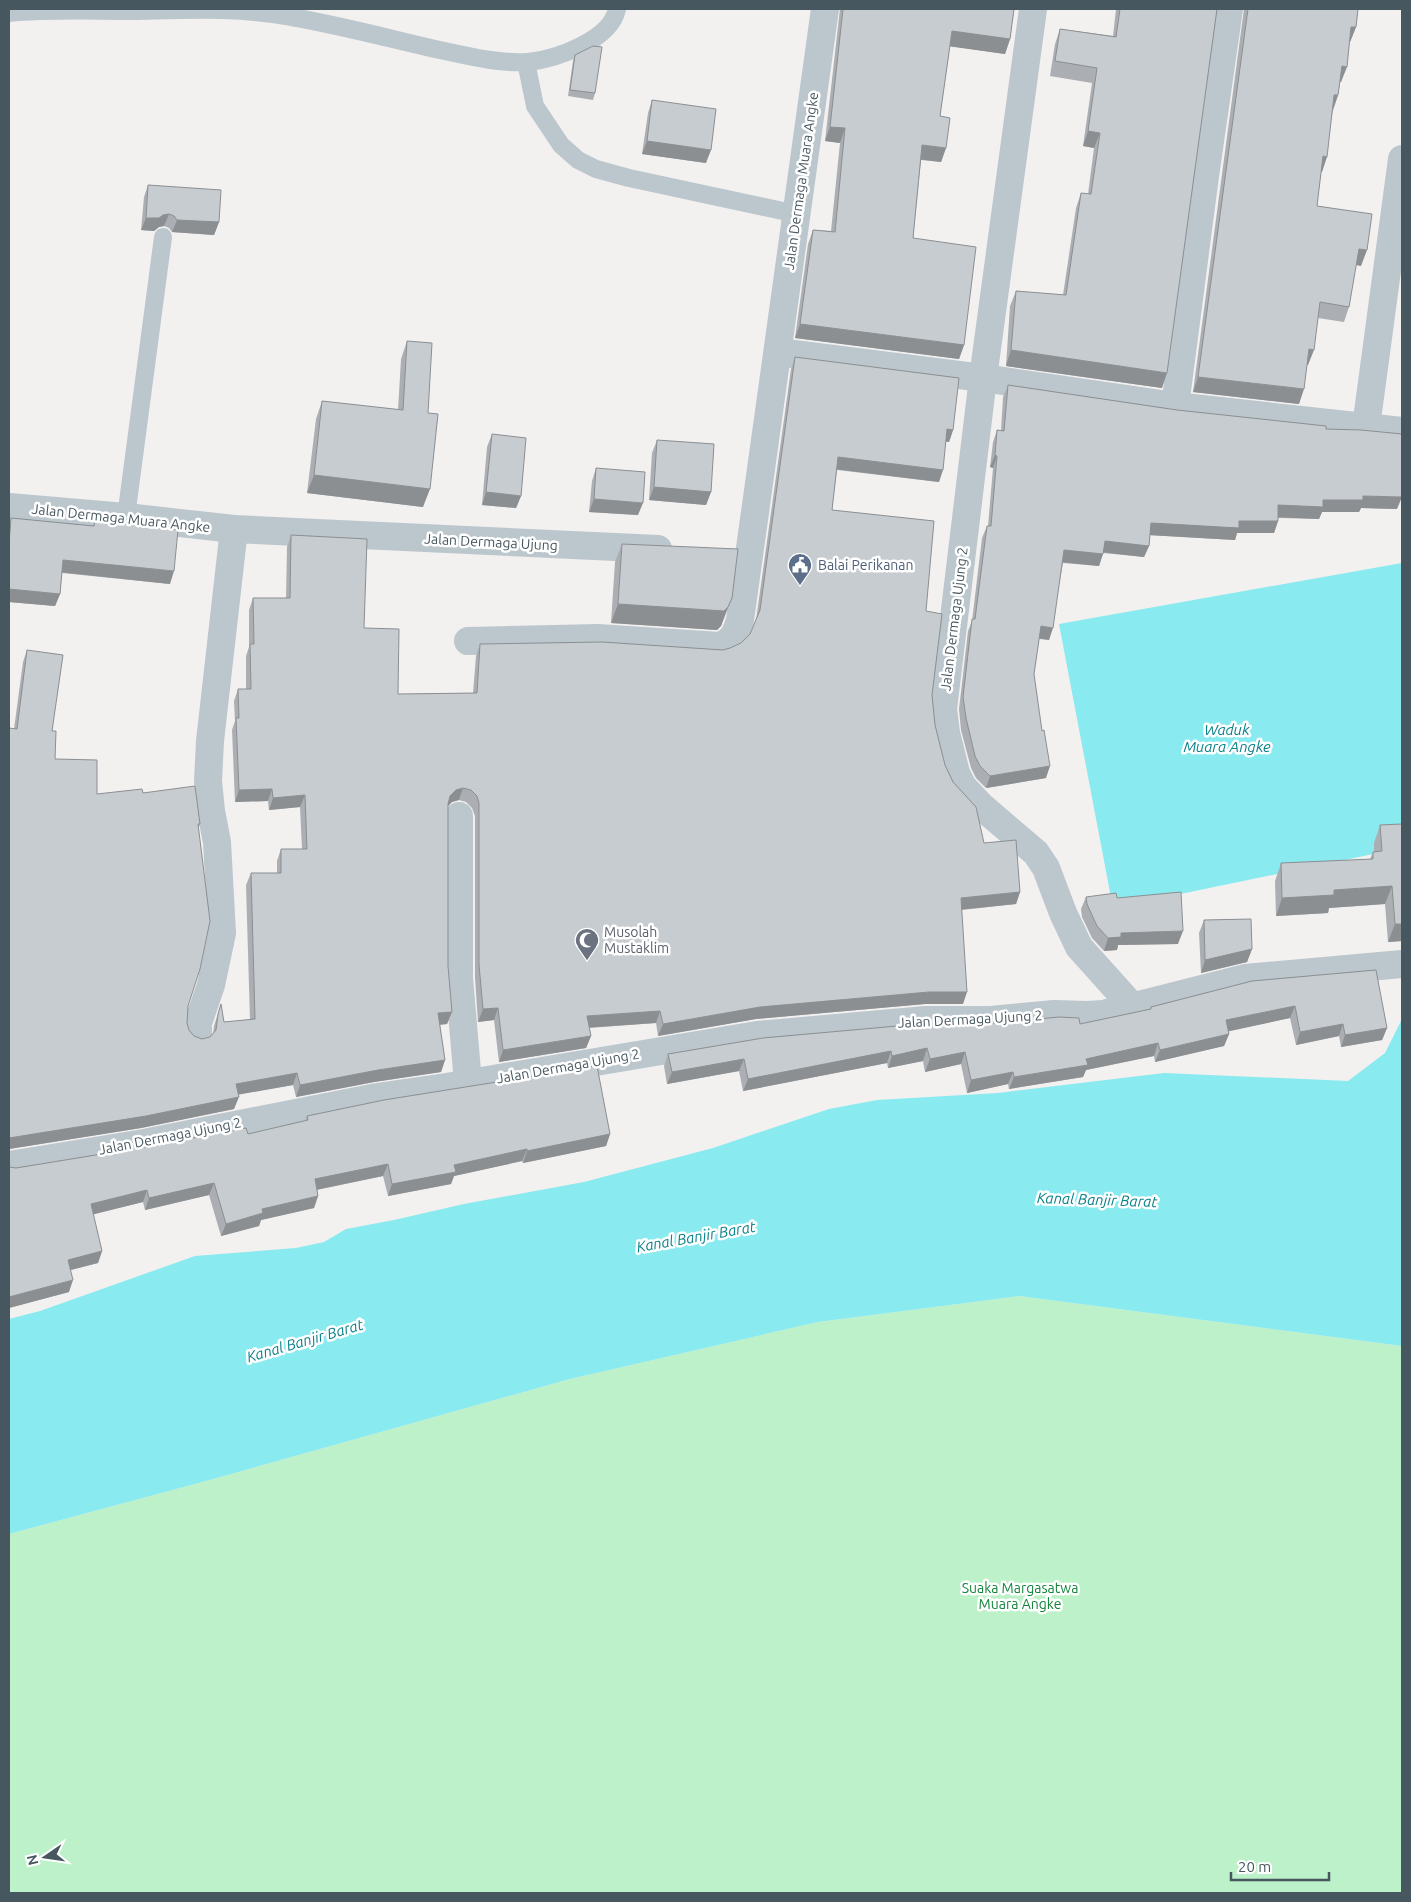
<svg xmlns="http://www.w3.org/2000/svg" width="1411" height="1902" viewBox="0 0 1411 1902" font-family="Ubuntu,sans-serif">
	<rect width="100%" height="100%" fill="#f3f0f0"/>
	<path fill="#bdf1ca" d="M1019,1296l383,50v547h-1393v-359l208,-56 353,-99 248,-57z"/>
	<path fill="#89eaf0" d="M1402,563v285l-289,60 -54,-284z
		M1402,1019v327l-383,-50 -201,26 -248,57 -353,99 -208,56v-215l31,-8 155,-55 101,-8 28,-6 22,-13 48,-9 70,-16 120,-22 129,-34 116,-39 48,-9 121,-7 166,-20 184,8 37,-28z"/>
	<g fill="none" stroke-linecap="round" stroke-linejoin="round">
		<path stroke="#bbc7cd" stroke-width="18" d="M9,13c41,-4 83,-2 124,-2 53,-1 106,-4 158,6 48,8 96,21 144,32 29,6 63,15 93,13 28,-3 83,-22 89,-53
			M526,62l9,44 26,39 17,15 18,9 33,9 168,36
			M126,517l37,-280"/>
		<path stroke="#bbc7cd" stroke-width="28" d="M1033,9l-50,369 -40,331 3,24 10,40 7,14 18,19 55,47 10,15 17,45 16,34 53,59
			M778,352l205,26 192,28 227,25
			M1175,406l30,-230 24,-167
			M1366,427l36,-268
			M9,507l117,10 108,12 424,20
			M468,641l130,-3 122,8c13,-5 16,-13 20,-26l85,-611
			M459,816v162l9,105
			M198,1035v-12l13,-38 11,-52 -5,-91 -6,-31 -3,-30 2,-40 24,-212
			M9,1165l135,-22 233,-46 69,-10 311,-52 169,-15h65l63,-6 33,1 16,-1 142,-36 157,-14"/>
	</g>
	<path fill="#abafb3" d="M840,9h174l-4,30 -5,15 -55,-8 -10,70 6,32 -5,14 -20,-2 -8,78 51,107 -5,14 -164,-21 13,-94 5,-14 18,1 9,-88 -15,-2z
		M1116,9h101l-55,379 -156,-22 4,-60 6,-15 47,4 13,-87 5,-15 7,1 6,-46 -11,-2 9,-63 -42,-7 5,-32 5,-15 53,7z
		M1244,9h114l-2,18 -6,15 -9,40h-1l-2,13 -5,15 -11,62h-1l-4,34 44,60 -5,-1 -7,42 -5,15 -26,-4 -10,47h-1l-8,39 -106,-12z
		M575,55l20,38 -2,7 -25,-4 5,-35z
		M652,100l54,63 -64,-9 6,-41z
		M148,185l71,37 -5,13 -42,-3 -3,-4 -5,-2 -5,1 -5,4 -13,-1 3,-33z
		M407,341l21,72 -5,94 -116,-14 9,-74 6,-18 76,9 3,-51z
		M795,357l158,73 -4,12h-3l-7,40 -102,-12 -5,40 94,101 6,84 3,30 10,40 39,78 36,49 -4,12 -54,6 1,94h-38l-169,15 -98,17 -2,-13 -67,5 2,8 -5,12 -87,14 -5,-42 -16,2 -3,-45v-161l-3,-8 -6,-6 -7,-2 -7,2 -4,4v160l4,46 -5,12 -7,1 5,35 -4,12 -67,10 -78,15 -3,-12 -55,9 -4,15 -93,19 -132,21v-421l5,1 9,-67 4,-12 25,81 3,28 42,35 46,-1 57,31 -2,6 -11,193 2,7 5,6 8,3 8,-2 3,-3 1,-8 7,-22 3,18 26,-2 -4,-135 5,-12h26v-12l4,-12h21l-2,-42 -31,3 -1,-9 -33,1 -3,-72 3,-9 -1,-20 4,-12h8v-33l3,-9v-37l4,-12h33l1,-51 4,-12 73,93 34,66 75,-1 3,-37 4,-12 243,6 7,-2 11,-5 9,-9 6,-14 35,-251z
		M1008,385l169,25 149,19 71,80 -36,-1 -2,4h-37l-3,7 -41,-1v3l-4,12h-37l-2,7 -85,-5 -1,11 -5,11 -41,-4 -4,13 -36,-3 -14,77 -10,-1 -5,35 12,104 -60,10 -10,-10 -5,-10 -10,-38 -2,-21 9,-78 4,-10 10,-83 5,-12h1l5,-58 -3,-1 3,-25 4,-12h4l2,-33z
		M492,434l29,62 -5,12 -34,-3 5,-58z
		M657,440l54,52 -5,13 -57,-5 3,-47z
		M596,468l42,47 -49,-3 3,-31z
		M11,518l82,8 2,-5 75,63 -108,-11 -2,21 -5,12 -46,-4v-78z
		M622,544l110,54 -11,28 -4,4 -106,-7 4,-61z
		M1402,824v117l-14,1 -3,-38 -56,4 -1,5 -52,3 -1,-35 6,-18 89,-4 3,-7h1v-9l6,-18z
		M1086,897l31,1 61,46 -60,1 -1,5 -13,1 -12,-13 -10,-21 -1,-8z
		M1204,920l48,29 -5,13 -46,11 -2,-40z
		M1252,981l135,47 -5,12 -41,7 -2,-11 -43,9 -6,-27 -62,13 1,3 -5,12 -69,16 -1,-6 -68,14 -3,7 -74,12 -1,-5 -41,9 -6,-29 -36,8 -2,-11 -35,7 -1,-5 -144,28 -4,-20 -72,13 -3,-18 4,-12 412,-30 70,-15 1,-2z
		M307,1116l303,18 -4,12 -83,17 -1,-2 -68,15 -3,8 -63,12 -5,-20 -66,14 1,6 -4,12 -53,12 -2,6 -38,10 -12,-41 -64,15 -2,-8 -50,12 9,37 -4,12 -28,7 -1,22 -60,16v-141l7,1 232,-34 57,-13z"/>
	<path fill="#8b8f92" d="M1351,27h5l-6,15h-4z
		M952,31l58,8 -5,15 -58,-8z
		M1342,66l5,1 -6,15 -4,-1z
		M1334,95h4l-5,15z
		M830,127l15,1 -5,15 -15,-2z
		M1088,131l12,2 -6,15 -11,-2z
		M647,141l64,9 -5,13 -64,-9z
		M922,145l24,3 -5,14 -24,-3z
		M1323,156l4,1 -5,15 -5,-1z
		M169,214l-5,12 -5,1 -5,4 -13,-1 5,-12z
		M177,220l42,2 -5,13 -42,-3z
		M1359,249l8,1 -6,16 -8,-2z
		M800,324l164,21 -5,14 -164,-21z
		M1309,349l5,1 -6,15 -4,-1z
		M1011,350l156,23 -5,15 -156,-22z
		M1198,377l106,12 -5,15 -106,-12z
		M947,429l6,1 -4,12 -6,-1z
		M995,455l2,1 -4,12 -3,-1z
		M838,457l105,13 -4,12 -105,-13z
		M314,475l116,14 -7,18 -116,-14z
		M654,487l57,5 -5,13 -57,-5z
		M486,492l35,4 -5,12 -34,-3z
		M1363,496l39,1 -5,12 -36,-1 -2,4h-37l-3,7 -46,-2 5,-12 45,-5z
		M594,499l49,4 -5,12 -49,-3z
		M1239,521h39l-4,12h-37l-2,7 -88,-5 4,-12z
		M1105,541l44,5 -5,11 -44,-5z
		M1064,550l39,4 -4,12 -39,-4z
		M63,560l111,11 -4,13 -112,-12z
		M9,589l51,5 -5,12 -46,-4z
		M618,604l110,3 -7,19 -4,4 -106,-7z
		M1041,626l12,2 -4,12 -12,-2z
		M1050,766l-4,12 -60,10 4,-12z
		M463,788l-4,12 -7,2 -6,6 4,-12 6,-6z
		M272,789l-4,12 -33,1 4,-12z
		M305,795l-5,12 -31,3 4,-12z
		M1392,886l-7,18 -56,4 -1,5 -52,3 6,-18 52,-8z
		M1020,892l-4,12 -59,6 4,-12z
		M1395,924h7v17l-14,1z
		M1183,931l-5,13 -60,1 -1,5 -13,1 4,-13 13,-5z
		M1252,949l-5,13 -46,11 4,-13z
		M929,992h38l-4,12h-38l-169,15 -98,17 5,-12 97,-17z
		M1295,1006l-5,12 -69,15 5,-13z
		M498,1008l-4,12 -16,2 5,-13z
		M660,1011l-4,12 -74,5 5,-12z
		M452,1012l-5,12 -13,1 4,-12z
		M1343,1024l-4,12 -43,9 4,-13z
		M1387,1028l-5,12 -41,7 4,-12z
		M1229,1034l-5,12 -69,16 5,-12z
		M591,1036l-5,12 -87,14 4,-12z
		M1158,1043l-4,13 -68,14 -3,7 -74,12 5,-12 72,-18z
		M927,1048l-4,13 -35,7 4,-12z
		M891,1051l-4,12 -144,28 5,-12z
		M965,1052l-4,12 -36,8 5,-13z
		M744,1059l-5,12 -72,13 5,-12z
		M445,1060l-4,12 -67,10 -78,15 4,-12 78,-15z
		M1013,1072l-5,12 -41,9 4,-13z
		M297,1073l-4,12 -62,11 5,-12z
		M239,1097l-5,12 -93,19 -132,21v-11h2z
		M610,1134l-4,12 -83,17 4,-12z
		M527,1149l-5,12 -68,15 -3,8 -63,12 4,-12 62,-19z
		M388,1164l-5,12 -73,15 5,-12z
		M214,1183l-5,12 -64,15 4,-12z
		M147,1190l-4,12 -56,14 4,-12z
		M318,1196l-4,12 -53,12 -2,6 -38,10 5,-12 36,-15z
		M102,1251l-4,12 -35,9 5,-12z
		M73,1280l-4,12 -60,16v-11z"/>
	<path fill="#c7ccd0" stroke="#8b8f92" d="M843,9h171l-4,30 -58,-8 -12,85 10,2 -4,30 -24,-3 -9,93 63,9 -12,98 -164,-21 13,-94 22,2 10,-104 -15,-1z
		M1120,9h97l-50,364 -156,-23 5,-59 50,4 15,-102 10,1 9,-61 -12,-2 9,-63 -42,-7 5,-32 56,8z
		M1248,9h110l-2,18h-5l-4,40 -5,-1 -4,29h-4l-7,62 -4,-1 -6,50 55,8 -5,36 -8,-1 -10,58 -29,-5 -6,48 -5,-1 -5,40 -106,-12z
		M593,46l9,1 -7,46 -25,-3 5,-35z
		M652,100l64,9 -5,41 -64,-9z
		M148,185l73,5 -2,32 -42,-2 -3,-4 -5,-2 -6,1 -4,3h-13z
		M407,341l25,2 -4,70 10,1 -8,75 -116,-14 8,-74 81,9z
		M795,357l164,21 -6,52 -6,-1 -4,41 -105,-13 -6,53 102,11 -8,90 16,3 -10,81 3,30 10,40 8,17 23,25 8,36 32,-3 4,52 -59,6 6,94h-38l-169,15 -97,17 -3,-13 -73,5 4,20 -88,14 -5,-42 -15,1 -4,-44v-162l-2,-7 -6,-6 -8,-2 -7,2 -6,6 -2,8v162l4,46 -14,1 7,47 -67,10 -78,15 -3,-12 -61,11 3,13 -93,19 -137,22v-410l8,1 10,-79 36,5 -11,76h4l-1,28 42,1v34l45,-5 1,4 52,-7 5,38h-2l12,97 -10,48 -12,37 -1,17 2,7 5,6 8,3 8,-2 6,-7 2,-16 3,-10 3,18 31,-3 -4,-146h30v-24h26l-2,-54 -32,3 -1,-9 -33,1 -3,-72h3l-1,-29h13l-1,-45h4l-1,-46h37l1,-63 76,4 -3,89 35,1 -1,65 79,-1 3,-49 122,-2 121,8 7,-2 11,-5 9,-9 10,-24z
		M1008,385l169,25 149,16v3l35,1 41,4v63l-39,-1v4h-40v7l-45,-2v16h-39v7l-88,-5 -2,23 -44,-5 -2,13 -39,-4 -11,78 -12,-2 -7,48 8,57 2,-1 6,36 -60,10 -10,-10 -5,-10 -9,-38 -3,-21 9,-78h3l12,-93h4l6,-70 -2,-1 2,-25 7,1z
		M492,434l34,4 -5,58 -35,-4z
		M657,440l57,4 -3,48 -57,-5z
		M596,468l49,4 -2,31 -49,-4z
		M11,518l83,8 1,-5 83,9 -4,41 -111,-11 -3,34 -51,-5v-45z
		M622,544l116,5 -6,49 -4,9 -4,4 -106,-7z
		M1402,824v100h-7l-3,-38 -58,4v5l-52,3 -1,-35 92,-4v-7l9,-1 -2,-26z
		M1181,892l2,39 -62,2v4l-13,1 -11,-12 -10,-22 -1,-7 30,-4 1,5z
		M1251,919l1,30 -47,11 -1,-40z
		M1376,970l11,58 -42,7 -2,-11 -43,8 -5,-26 -69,14 3,14 -69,16 -2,-7 -72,16 2,6 -74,12 -1,-5 -42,8 -6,-28 -35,7 -3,-11 -35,8 -1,-5 -143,28 -4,-20 -72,13 -4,-18 95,-16 168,-15h65l63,-6 20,1 1,6 71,-15v-2l101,-26z
		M597,1066l13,68 -83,17v-2l-73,16 2,7 -64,12 -4,-20 -73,15 3,17 -56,13 1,4 -37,11 -12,-41 -65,15 -2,-8 -56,14 11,47 -34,9 5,20 -64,17v-130l7,1 135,-22 95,-18 2,6 60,-14 -1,-4 77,-16z"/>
	<defs>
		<g id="civic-pin" transform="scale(1.25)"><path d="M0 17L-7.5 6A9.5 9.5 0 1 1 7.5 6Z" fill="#5c6f8a" stroke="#fff"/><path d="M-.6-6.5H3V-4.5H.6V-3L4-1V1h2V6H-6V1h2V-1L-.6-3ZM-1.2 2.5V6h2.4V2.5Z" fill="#fff"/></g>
		<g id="mosque-pin" transform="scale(1.25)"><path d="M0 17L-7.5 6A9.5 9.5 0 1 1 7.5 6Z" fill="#6b7280" stroke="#fff"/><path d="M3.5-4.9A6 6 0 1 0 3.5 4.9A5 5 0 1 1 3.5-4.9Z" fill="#fff"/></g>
	</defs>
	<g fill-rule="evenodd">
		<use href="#civic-pin" x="800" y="565"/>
		<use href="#mosque-pin" x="587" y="940"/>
	</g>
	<g text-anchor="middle" stroke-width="5" stroke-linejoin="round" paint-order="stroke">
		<g font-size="14" fill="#47575f" stroke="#fff">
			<text transform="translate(801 181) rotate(-82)" y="5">Jalan Dermaga Muara Angke</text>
			<text transform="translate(121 518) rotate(6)" y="5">Jalan Dermaga Muara Angke</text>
			<text transform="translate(491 542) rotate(3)" y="5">Jalan Dermaga Ujung</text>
			<text transform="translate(954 619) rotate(-83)" y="5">Jalan Dermaga Ujung 2</text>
			<text transform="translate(970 1019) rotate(-3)" y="5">Jalan Dermaga Ujung 2</text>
			<text transform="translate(568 1066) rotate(-10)" y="5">Jalan Dermaga Ujung 2</text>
			<text transform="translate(170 1136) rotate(-11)" y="5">Jalan Dermaga Ujung 2</text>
		</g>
		<g font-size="14" fill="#4e5e75" stroke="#fff" text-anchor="start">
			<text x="818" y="570">Balai Perikanan</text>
		</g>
		<g font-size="14" fill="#5b616d" stroke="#fff" text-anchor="start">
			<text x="604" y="937">Musolah<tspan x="604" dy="16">Mustaklim</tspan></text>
		</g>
		<g font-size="14" fill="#14843b" stroke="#fff">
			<text x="1020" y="1593">Suaka Margasatwa<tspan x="1020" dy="16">Muara Angke</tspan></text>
		</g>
		<g font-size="15" font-style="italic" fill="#0a828a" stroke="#fff">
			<text x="1227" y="735">Waduk<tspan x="1227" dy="17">Muara Angke</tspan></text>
			<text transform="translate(1097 1200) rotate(2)" y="5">Kanal Banjir Barat</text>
			<text transform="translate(696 1237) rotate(-10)" y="5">Kanal Banjir Barat</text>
			<text transform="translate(305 1341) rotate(-16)" y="5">Kanal Banjir Barat</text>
		</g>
	</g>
	<rect width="1411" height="1902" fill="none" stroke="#47575f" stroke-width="20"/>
	<g transform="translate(45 1857) rotate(257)" stroke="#ffffff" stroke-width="4" paint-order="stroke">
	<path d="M0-4L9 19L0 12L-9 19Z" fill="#47575f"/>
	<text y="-8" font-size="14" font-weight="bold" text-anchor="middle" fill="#47575f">N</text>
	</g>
	<path d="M1231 1872v8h98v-8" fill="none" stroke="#47575f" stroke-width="2.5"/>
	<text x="1238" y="1872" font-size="15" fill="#47575f" stroke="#ffffff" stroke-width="4" paint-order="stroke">20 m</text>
</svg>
